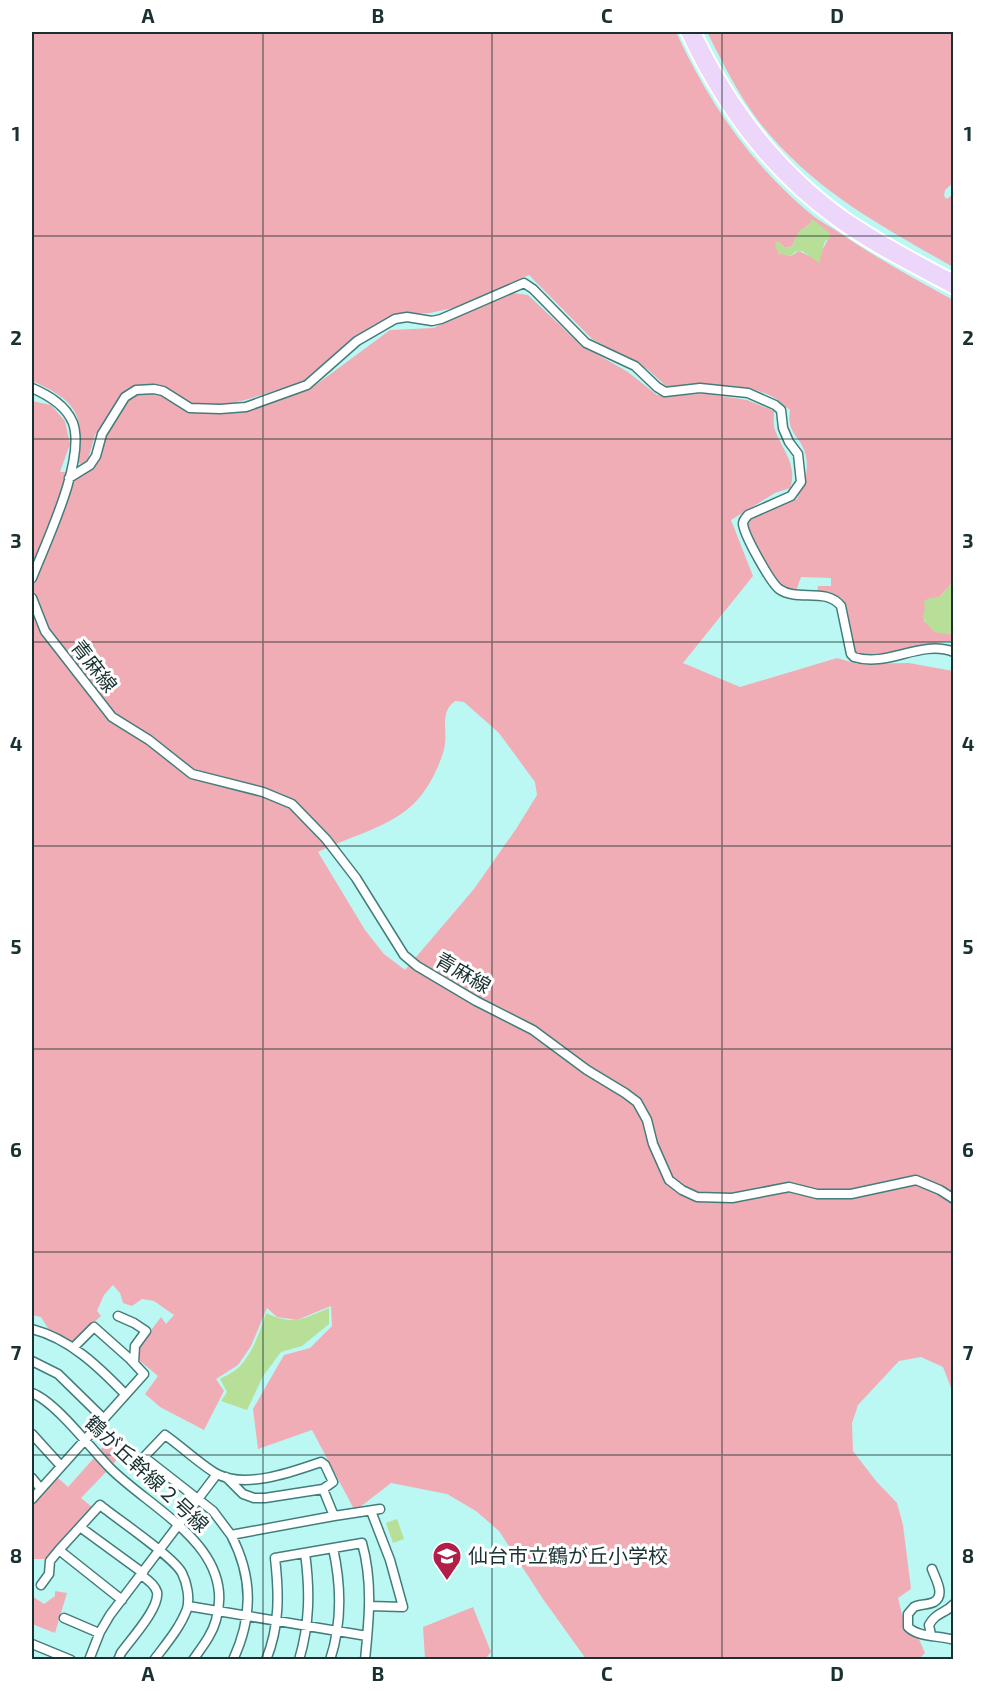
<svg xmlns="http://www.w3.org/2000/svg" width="985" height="1691" viewBox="0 0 985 1691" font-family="'Exo 2','Noto Sans JP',sans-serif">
	<rect width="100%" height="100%" fill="#bbf8f4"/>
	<path fill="#f1adb5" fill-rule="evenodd" d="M32,32h644c32,69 71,127 130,178 10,9 23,16 34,23 36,25 75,46 113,67v282l-14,15 -11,2 -4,22 20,12 9,1v8c-32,-4 -68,28 -99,11l-8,-49 -6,-7 -23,-4 1,-7h13v-8l-30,-1 -5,14 -15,-5 -18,-25 -16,-30v-7l3,-6 47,-19c7,-14 13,-30 8,-46 -5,-18 -19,-19 -15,-43 -6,-4 -12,-11 -19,-14 -31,-15 -70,-11 -104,-9l-20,-18 -55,-30 -63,-64 -72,32 -27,6 -34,2 -42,23 -50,44 -59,18 -26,6h-28l-27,-19 -27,-2 -10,4 -32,46 -8,28 -4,2 -4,-2c-1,-14 2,-30 -1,-43 -5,-21 -29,-31 -46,-39zM810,224l18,15 -5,10 -14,7 -10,-5 -8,5 -13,-3 1,-11 6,6 7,-2 7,-14z
		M707,32h246v151l-8,7 -1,6 3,3 6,-5v73c-73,-42 -139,-76 -193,-144 -22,-28 -37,-60 -53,-91z
		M513,293l15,2 53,50 47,27 29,23 51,-1 39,6 27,11c0,6 -1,13 1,19 8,21 23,36 15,58l-15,5 -44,27 22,56 -70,87 57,24 97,-29 21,6 51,-1 44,8v722l-10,-26 -22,-10 -22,4 -41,44 -6,18 1,28 23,30 21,22 6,22 8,64 -13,9c4,13 5,34 20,39l7,16 -6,6h-333l-43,-60 -44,-68 -23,-20 -29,-17 -56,-11 -36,28 -43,-81 -54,19 -5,-40 31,-54 26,-7 22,-22 -1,-20 -34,14 -20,-3 -10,-9 -16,38 -13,19 -22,14 8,12 -20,39 -44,-23 -15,-13 13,-18 -18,-15 -3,-12 24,-32 5,7 8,-9 -20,-14 -12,-2 -10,7 -9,-3 -3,-10 -7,-8 -9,10 -7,16 4,5 -28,26 -24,-12 -8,-13 -9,-2v-914l19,4 14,16 5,23 -10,28h27l15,-17 3,-20 23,-36 11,-6 24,2 26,17 25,1 32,-2 67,-24 77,-57 43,-2zM455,701l9,1 35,31 36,49 2,13 -21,34 -42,60 -69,81 -21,-16 -19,-24 -47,-78c32,-16 78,-26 101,-54 11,-12 24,-39 26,-54 2,-16 -5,-32 10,-43z
		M115,1433l15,14 -17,17 -14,-13z
		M94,1458l13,13 -26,27 11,9 -46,52h-14v-53l25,-29 11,10z
		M55,1591l12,2 -12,40 -23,-9v-28l12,8 11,-8z
		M473,1607l18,45 -6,7h-60l-2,-32z"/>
	<path fill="#b8df97" d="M812,219l18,14 -1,6 -4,2 -6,22 -17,-12 -7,1 -4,4 -13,-3 -3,-8 1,-3h3l6,6 7,-2 8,-16 8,-4z
		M953,582v52c-20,-1 -19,0 -30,-16l2,-10 -1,-6 3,-3 12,-2z
		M329,1308v16l-27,22 -21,6 -18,24 -16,34 -26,-9 6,-9 -7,-13c5,-3 12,-6 17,-10 15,-14 23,-37 29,-56 29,13 36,6 63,-5z
		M397,1519l7,20 -11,4 -7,-20z"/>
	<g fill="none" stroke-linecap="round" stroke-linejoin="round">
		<g stroke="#437d7b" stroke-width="11">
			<path id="minor" d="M32,388c16,7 34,17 41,35 13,37 -27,119 -41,155
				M69,478l21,-13 6,-9 6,-22 23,-37 11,-7 18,-1 9,2 27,17 30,1 26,-2 61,-22 50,-44 38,-22 12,-2 25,4 9,-2 83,-36 9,6 53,54 49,23 22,21 8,5 35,-4 48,5 27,12 6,5 2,18 6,14 9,12 3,28 -10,14 -43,19c-3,4 -4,4 -5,8 0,11 28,60 36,66 18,13 47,-2 62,17l10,48 3,3c34,11 66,-18 100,-5
				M32,598l13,33 67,86 37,23 43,34 71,18 29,12 34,35 30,39 48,77 13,11 59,35 57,29 54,40 38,23 12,9 10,18 6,24 16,36 13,10 15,7 35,1 57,-11 28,7h34l65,-14 24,10 14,9
				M118,1316l16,7 12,8 -11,15 -1,17
				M32,1329c38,10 66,37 93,65
				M32,1361l26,13 46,45
				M32,1393c24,9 59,56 78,75 42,42 127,80 106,152 -4,15 -14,27 -23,40
				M32,1434l29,32
				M226,1477l17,17 11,4h11l58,-9 10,-7 -8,-17 -4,-3c-29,10 -75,27 -104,12 -15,-8 -36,-28 -52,-39l-21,22 69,54 18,24 103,-19
				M32,1478l9,11
				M323,1489l11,27 46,-7
				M32,1499l112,-125 -14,-15 -36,-32 -20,20
				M80,1527l63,46
				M231,1535c22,42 22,82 2,125
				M932,1569c3,9 14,26 2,33 -6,3 -14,2 -20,5l-6,7v13c11,11 31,8 46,13
				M41,1585l8,-11 1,-13 9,-11
				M122,1600l-63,-50 41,-45c17,14 74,52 82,68 5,10 8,25 5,36 -7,19 -21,35 -33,51
				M188,1606l179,30
				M370,1606l33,1 -13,-47 -19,-49
				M64,1618l35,15
				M931,1635l-2,-10c7,-13 16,-11 25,-21
				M32,1644l39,16
				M89,1660l11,-28 10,-17 107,-141
				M118,1660l3,-7c9,-13 39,-45 36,-61 -2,-7 -10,-13 -16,-17
				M266,1660c14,-34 13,-67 9,-102l87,-15c11,39 7,77 3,117
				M299,1660c11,-37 11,-70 6,-107
				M330,1660c12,-36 11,-76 3,-112"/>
		</g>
		<g stroke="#fff" stroke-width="14">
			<path id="major" d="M686,32c35,75 83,141 152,190 36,26 77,46 116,67
				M695,32c36,75 83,137 151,186 34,23 71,43 108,62"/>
		</g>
		<use href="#minor" stroke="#fff" stroke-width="8"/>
		<use href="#major" stroke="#ecd7fb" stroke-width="10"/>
	</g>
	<path fill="none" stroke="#193231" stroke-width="1.5" stroke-opacity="0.55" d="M263,32v1628M492,32v1628M722,32v1628M32,236h922M32,439h922M32,642h922M32,846h922M32,1049h922M32,1252h922M32,1455h922"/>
	<defs>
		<g id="school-pin" transform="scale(1.5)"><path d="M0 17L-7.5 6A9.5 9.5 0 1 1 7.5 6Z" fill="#b11f48" stroke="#fff"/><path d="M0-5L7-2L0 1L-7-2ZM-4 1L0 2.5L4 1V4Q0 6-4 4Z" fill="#fff"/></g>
	</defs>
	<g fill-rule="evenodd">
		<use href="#school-pin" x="447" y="1556"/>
	</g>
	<g text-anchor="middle" stroke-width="6" stroke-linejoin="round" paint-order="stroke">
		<g font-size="20" fill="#193231" stroke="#fff">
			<text transform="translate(94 666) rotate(52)" y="7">青麻線</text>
			<text transform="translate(463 973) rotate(30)" y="7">青麻線</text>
			<text transform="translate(147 1474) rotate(43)" y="7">鶴が丘幹線２号線</text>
		</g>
		<g font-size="20" fill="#193231" stroke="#fff" text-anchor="start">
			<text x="468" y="1563">仙台市立鶴が丘小学校</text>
		</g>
	</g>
	<rect width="985" height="1691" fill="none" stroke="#ffffff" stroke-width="66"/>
	<rect x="33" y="33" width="919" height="1625" fill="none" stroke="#193231" stroke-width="2"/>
	<g font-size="20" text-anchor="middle" font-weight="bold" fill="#193231">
		<text x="148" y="23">A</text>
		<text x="378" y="23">B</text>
		<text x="607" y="23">C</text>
		<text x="837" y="23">D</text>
		<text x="16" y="141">1</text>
		<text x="968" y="141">1</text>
		<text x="16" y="345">2</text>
		<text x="968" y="345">2</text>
		<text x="16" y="548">3</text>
		<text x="968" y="548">3</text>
		<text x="16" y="751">4</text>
		<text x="968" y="751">4</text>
		<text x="16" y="954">5</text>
		<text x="968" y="954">5</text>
		<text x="16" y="1157">6</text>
		<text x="968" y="1157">6</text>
		<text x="16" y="1360">7</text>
		<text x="968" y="1360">7</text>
		<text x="16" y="1563">8</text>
		<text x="968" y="1563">8</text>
		<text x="148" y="1681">A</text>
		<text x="378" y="1681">B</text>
		<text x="607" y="1681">C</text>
		<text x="837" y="1681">D</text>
	</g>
</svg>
